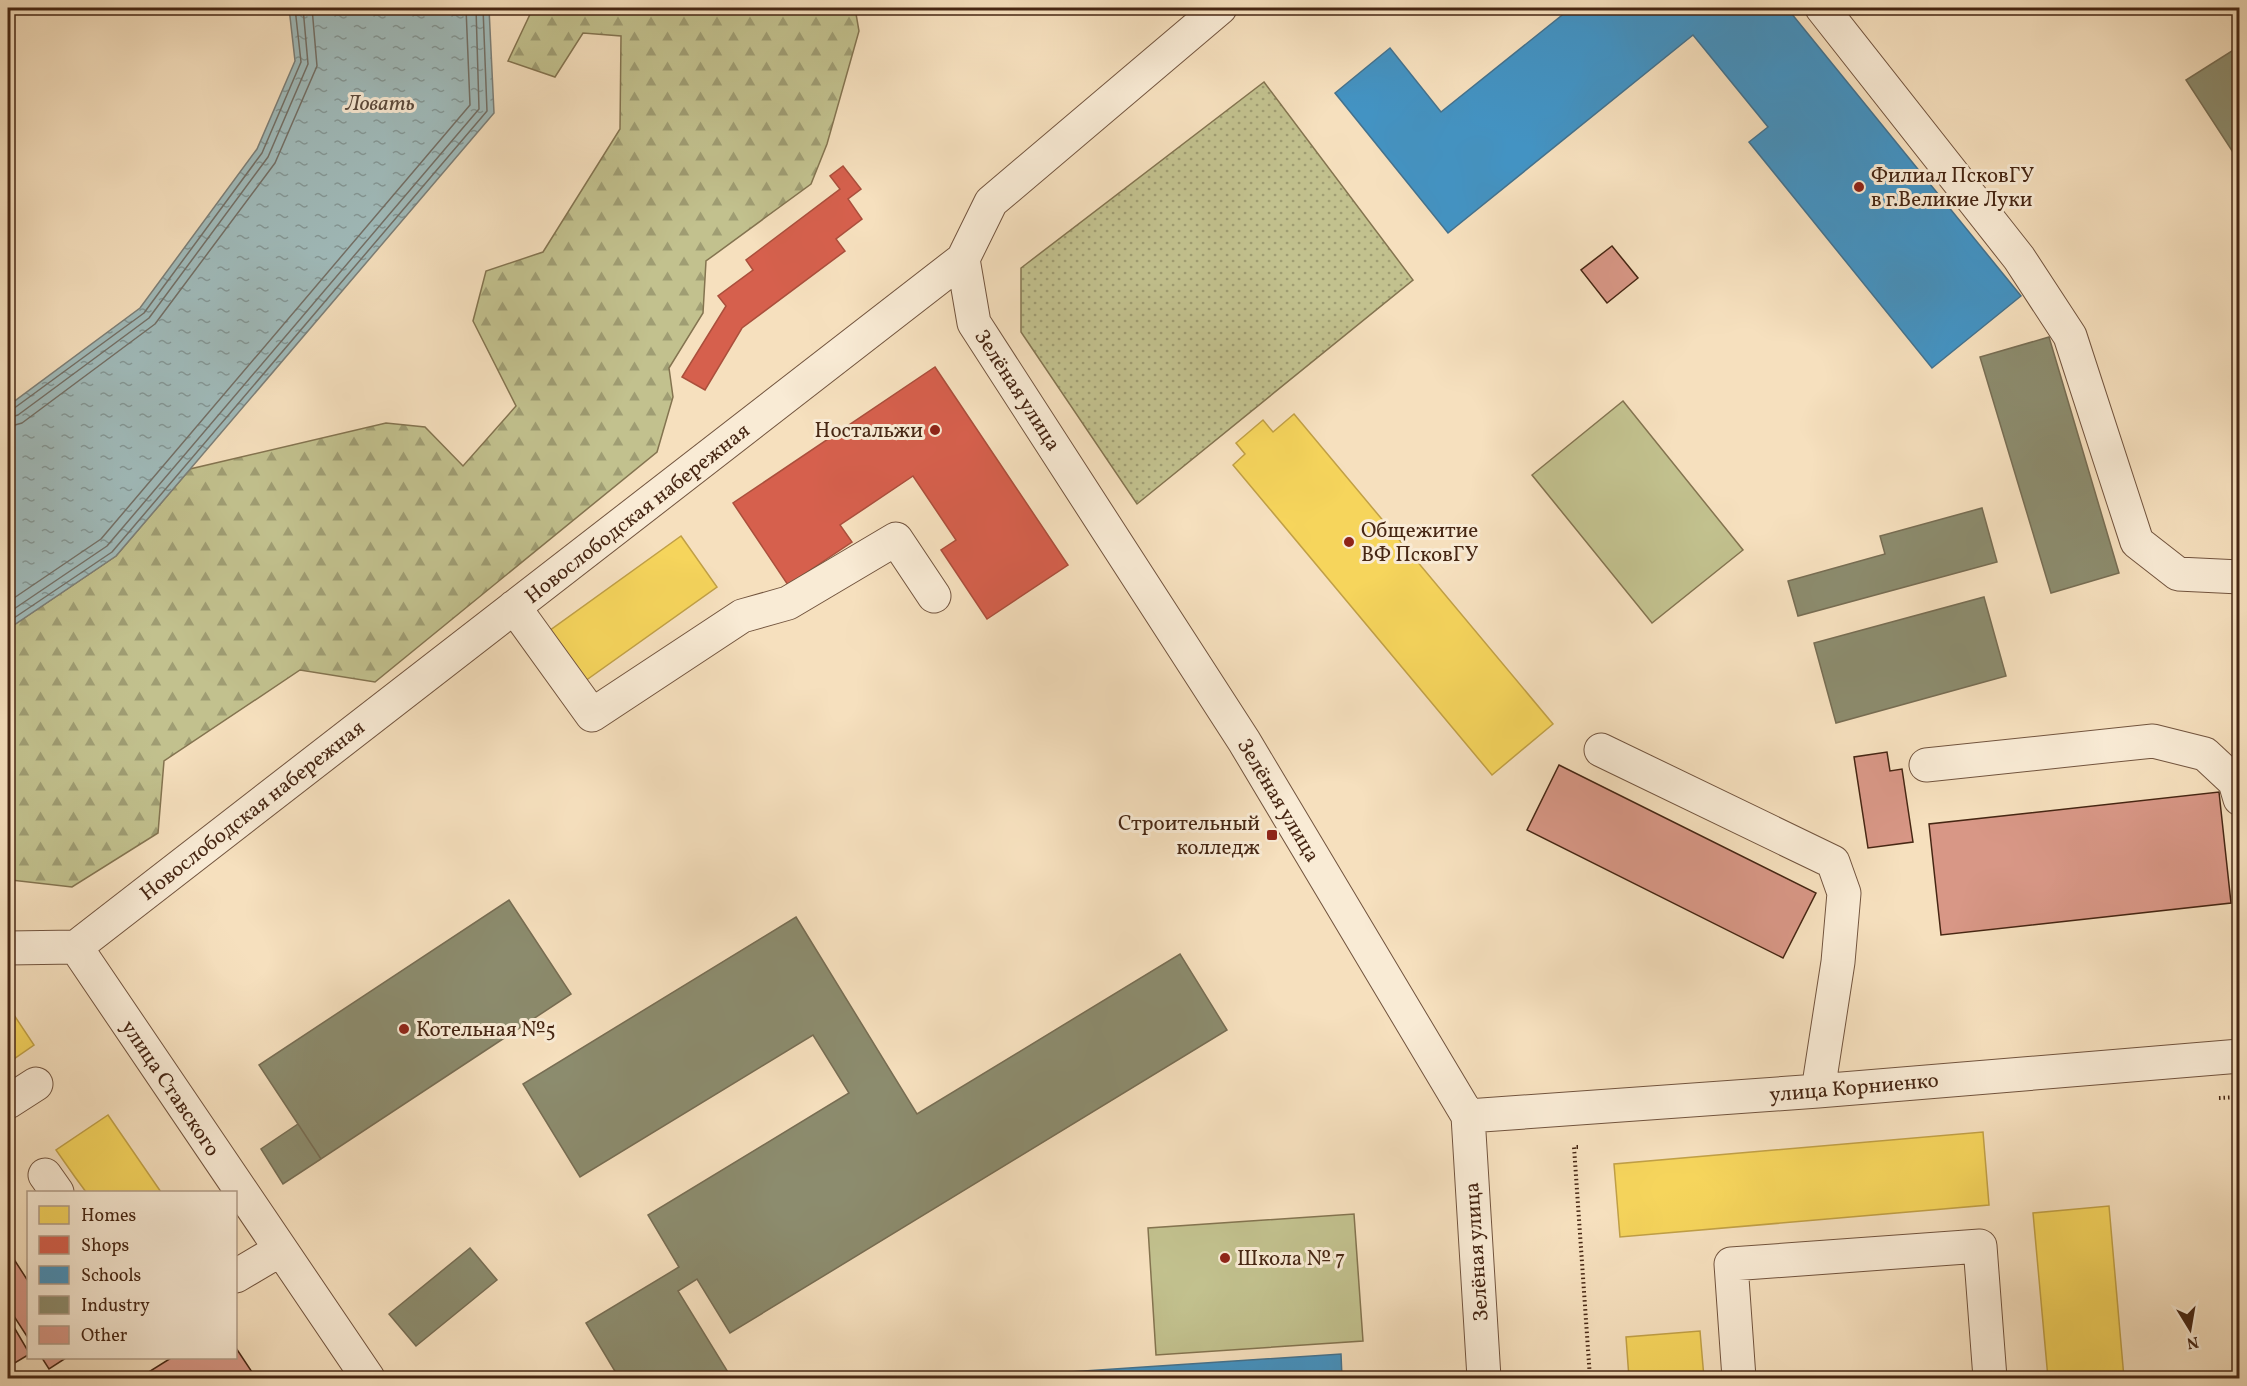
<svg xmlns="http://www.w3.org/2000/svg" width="2247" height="1386" viewBox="0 0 2247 1386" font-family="Vollkorn,serif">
	<defs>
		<pattern id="green-dots" width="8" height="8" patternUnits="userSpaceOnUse" patternTransform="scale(1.5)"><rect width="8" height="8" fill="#c2c18e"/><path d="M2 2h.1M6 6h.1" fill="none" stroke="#9f9d73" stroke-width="1.8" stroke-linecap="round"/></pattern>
		<pattern id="forest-firs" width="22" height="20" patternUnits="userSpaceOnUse" patternTransform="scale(1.5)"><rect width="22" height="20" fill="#c2c18e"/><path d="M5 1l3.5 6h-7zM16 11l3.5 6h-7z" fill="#9f9d73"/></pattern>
		<pattern id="water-ripples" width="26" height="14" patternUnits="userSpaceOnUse" patternTransform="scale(1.5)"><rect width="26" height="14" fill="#a0bbbb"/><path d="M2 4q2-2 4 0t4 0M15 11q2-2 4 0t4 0" fill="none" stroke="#849897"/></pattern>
	</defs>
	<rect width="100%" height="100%" fill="#f6e0be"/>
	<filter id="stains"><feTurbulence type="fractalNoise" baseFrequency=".00333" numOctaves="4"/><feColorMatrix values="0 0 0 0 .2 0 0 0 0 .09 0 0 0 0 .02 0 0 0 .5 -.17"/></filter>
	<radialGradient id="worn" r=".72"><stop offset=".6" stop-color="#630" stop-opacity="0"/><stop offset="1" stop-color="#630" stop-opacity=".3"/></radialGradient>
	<path fill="url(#green-dots)" stroke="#847450" stroke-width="1.5" d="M1264,82l149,198 -276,224 -116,-172v-64z"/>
	<path fill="url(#forest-firs)" stroke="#847450" stroke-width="1.5" d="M533,8h322l4,23 -32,113 -16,40 -105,77 -3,52 -34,55 4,29 -16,55 -282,230 -75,-12 -136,91 -6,72 -86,54 -61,-7 -3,2v-253l108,-73 74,-87 196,-46 39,4 38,39 53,-60 -43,-85 13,-50 57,-19 77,-123 1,-93 -38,-3 -28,44 -47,-16z"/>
	<path fill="#c2c18e" stroke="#847450" stroke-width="1.5" d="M1623,401l120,149 -91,73 -120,-148z
		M1354,1214l9,127 -207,14 -8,-127z"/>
	<path fill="url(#water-ripples)" stroke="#7c7f78" stroke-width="1.5" d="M289,8h200l5,105 -378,443 -108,73v-223l132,-98 117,-159 38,-88z"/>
	<path fill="#f6d55c" stroke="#c1a046" stroke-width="1.5" d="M1294,414l259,310 -61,51 -259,-310 12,-11 -9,-11 27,-23 10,12z
		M681,536l36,51 -132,94 -36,-50z
		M8,1006l26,39 -26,18z
		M108,1115l53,77h-75l-11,-15 -19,-27z
		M1983,1132l6,73 -369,32 -6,-73z
		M2109,1206l15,172h-76l-15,-165z
		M1700,1331l4,47h-75l-3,-41z"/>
	<path fill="#d6604d" stroke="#ab4f3c" stroke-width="1.5" d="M843,166l18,23 -13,10 14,20 -26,20 9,12 -103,77 -37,62 -23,-13 44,-71 -8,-10 35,-26 -7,-10 94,-71 -10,-13z
		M935,367l133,198 -81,54 -46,-69 15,-10 -43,-64 -73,49 12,17 -64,43 -55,-82z"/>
	<path fill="#4393c3" stroke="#44728e" stroke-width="1.5" d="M1571,8h216l234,288 -89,72 -183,-226 19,-15 -75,-92 -245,198 -113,-140 55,-45 51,64z
		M1341,1354l1,24h-365z"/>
	<path fill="#8c8c6e" stroke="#776d53" stroke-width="1.5" d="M2235,49l5,7v107l-54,-83z
		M2049,337l70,236 -68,20 -71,-236z
		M1982,508l15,54 -199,54 -10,-35 97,-27 -5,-18z
		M1984,597l22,79 -170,47 -22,-80z
		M509,900l62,94 -250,165 -62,-94z
		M796,917l121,197 263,-160 47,76 -497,303 -33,-54 -19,12 53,86 -3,1h-109l-33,-55 93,-56 -31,-52 201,-122 -36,-58 -233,142 -57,-93z
		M298,1124l23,35 -38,25 -22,-35z
		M470,1248l27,32 -81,66 -27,-32z"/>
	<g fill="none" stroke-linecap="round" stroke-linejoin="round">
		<path stroke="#737067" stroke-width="1.5" d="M8,410l5,-1 131,-96 118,-160 39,-91 -6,-54
			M8,418l10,-3 131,-97 119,-161 40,-93 -5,-56
			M8,427l14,-4 133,-99 120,-161 42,-97 -5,-58
			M8,602l93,-63 369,-434 -4,-97
			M8,613l99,-67 372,-437 -3,-101
			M8,622l104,-70 375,-441 -4,-103"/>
	</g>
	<path fill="#d89786" stroke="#462613" stroke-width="1.5" d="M1612,246l26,32 -31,25 -26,-33z
		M1887,752l3,19 12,-2 11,73 -45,6 -14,-91z
		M1559,765l257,128 -33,65 -256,-128z
		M2219,792l12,111 -290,32 -12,-111z
		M8,1250l20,31v57l-20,-31z
		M8,1317l20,34v4l-20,12z
		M236,1348l20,30h-117l32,-20h65z
		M42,1358h24l-17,11z"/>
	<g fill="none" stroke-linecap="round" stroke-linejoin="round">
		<g stroke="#72543e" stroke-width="35">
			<path id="minor" d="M1822,8l197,250 51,78 67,206 41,32 62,3
				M963,259l11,64 270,418 224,375 16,262
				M514,607l78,108 150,-99 46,-13 108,-64 38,57
				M1601,750l232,112 11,31 -6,69 -20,129
				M1926,765l227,-24 52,13 30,28 5,17
				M76,947l292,431
				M8,948l68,-1 887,-688 28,-57 229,-194
				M8,1102l28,-18
				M1468,1116l350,-25 422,-35
				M45,1175l12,17
				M236,1276l44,-26
				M1739,1378l-8,-114 249,-18 10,132"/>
		</g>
		<path stroke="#462613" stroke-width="4" stroke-dasharray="1.5 3" stroke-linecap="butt" d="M2219,1098l21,-1
			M1578,1147h-4l16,231"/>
		<use href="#minor" stroke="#f9ebd5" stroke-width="33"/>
	</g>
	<g fill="#8f2418" stroke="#f9ebd5" stroke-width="2">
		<circle cx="1859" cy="187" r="6"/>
		<circle cx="935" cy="430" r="6"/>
		<circle cx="1349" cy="542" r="6"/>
		<rect x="1266" y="829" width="12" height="12" rx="3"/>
		<circle cx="404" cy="1029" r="6"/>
		<circle cx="1225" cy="1258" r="6"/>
	</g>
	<g text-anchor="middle" stroke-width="6" stroke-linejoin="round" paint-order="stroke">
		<g font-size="21" fill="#462613" stroke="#f9ebd5" text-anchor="start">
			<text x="1871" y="182">Филиал ПсковГУ<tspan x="1871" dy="24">в г.Великие Луки</tspan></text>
			<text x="923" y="437" text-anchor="end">Ностальжи</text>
			<text x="1361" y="537">Общежитие<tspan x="1361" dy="24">ВФ ПсковГУ</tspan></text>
			<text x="1260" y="830" text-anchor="end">Строительный<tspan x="1260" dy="24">колледж</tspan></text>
			<text x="416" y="1036">Котельная №5</text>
			<text x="1237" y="1265">Школа № 7</text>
		</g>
		<g font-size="21" fill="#462613" stroke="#f9ebd5">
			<text transform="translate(1018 390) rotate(57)" y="7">Зелёная улица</text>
			<text transform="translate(637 513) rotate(-38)" y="7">Новослободская набережная</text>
			<text transform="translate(1279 800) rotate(59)" y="7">Зелёная улица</text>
			<text transform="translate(252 810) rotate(-38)" y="7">Новослободская набережная</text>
			<text transform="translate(1854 1087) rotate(-5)" y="7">улица Корниенко</text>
			<text transform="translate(171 1088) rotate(56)" y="7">улица Ставского</text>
			<text transform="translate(1476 1252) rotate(-94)" y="7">Зелёная улица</text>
		</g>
		<g font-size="22" font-style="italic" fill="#5c4b3d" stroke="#f9ebd5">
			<text x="380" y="110">Ловать</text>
		</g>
	</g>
	<rect width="2247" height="1386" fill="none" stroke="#f6e0be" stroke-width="30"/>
	<rect x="9" y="9" width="2229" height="1368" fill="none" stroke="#462613" stroke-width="3"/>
	<rect x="15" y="15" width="2217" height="1356" fill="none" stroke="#462613" stroke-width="1.5"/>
	<rect x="27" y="1191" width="210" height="168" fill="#f9ebd5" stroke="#b19c87" stroke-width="1.5"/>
	<rect x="39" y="1206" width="30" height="18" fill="#f6d55c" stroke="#b19c87" stroke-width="1.5"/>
	<text x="81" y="1221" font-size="18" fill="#462613">Homes</text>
	<rect x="39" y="1236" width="30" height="18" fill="#d6604d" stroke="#b19c87" stroke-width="1.5"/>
	<text x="81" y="1251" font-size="18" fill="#462613">Shops</text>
	<rect x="39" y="1266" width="30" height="18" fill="#4393c3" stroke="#b19c87" stroke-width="1.5"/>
	<text x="81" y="1281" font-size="18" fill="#462613">Schools</text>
	<rect x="39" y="1296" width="30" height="18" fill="#8c8c6e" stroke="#b19c87" stroke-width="1.5"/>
	<text x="81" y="1311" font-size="18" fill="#462613">Industry</text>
	<rect x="39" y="1326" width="30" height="18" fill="#d89786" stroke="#b19c87" stroke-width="1.5"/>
	<text x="81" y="1341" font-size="18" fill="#462613">Other</text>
	<g transform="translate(2190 1329) rotate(169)" stroke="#f9ebd5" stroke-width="4.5" paint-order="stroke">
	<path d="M0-4.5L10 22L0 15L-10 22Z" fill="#462613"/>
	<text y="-9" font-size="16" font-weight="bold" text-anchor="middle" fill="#462613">N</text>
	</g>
	<rect width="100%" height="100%" filter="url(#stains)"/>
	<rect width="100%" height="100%" fill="url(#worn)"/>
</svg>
